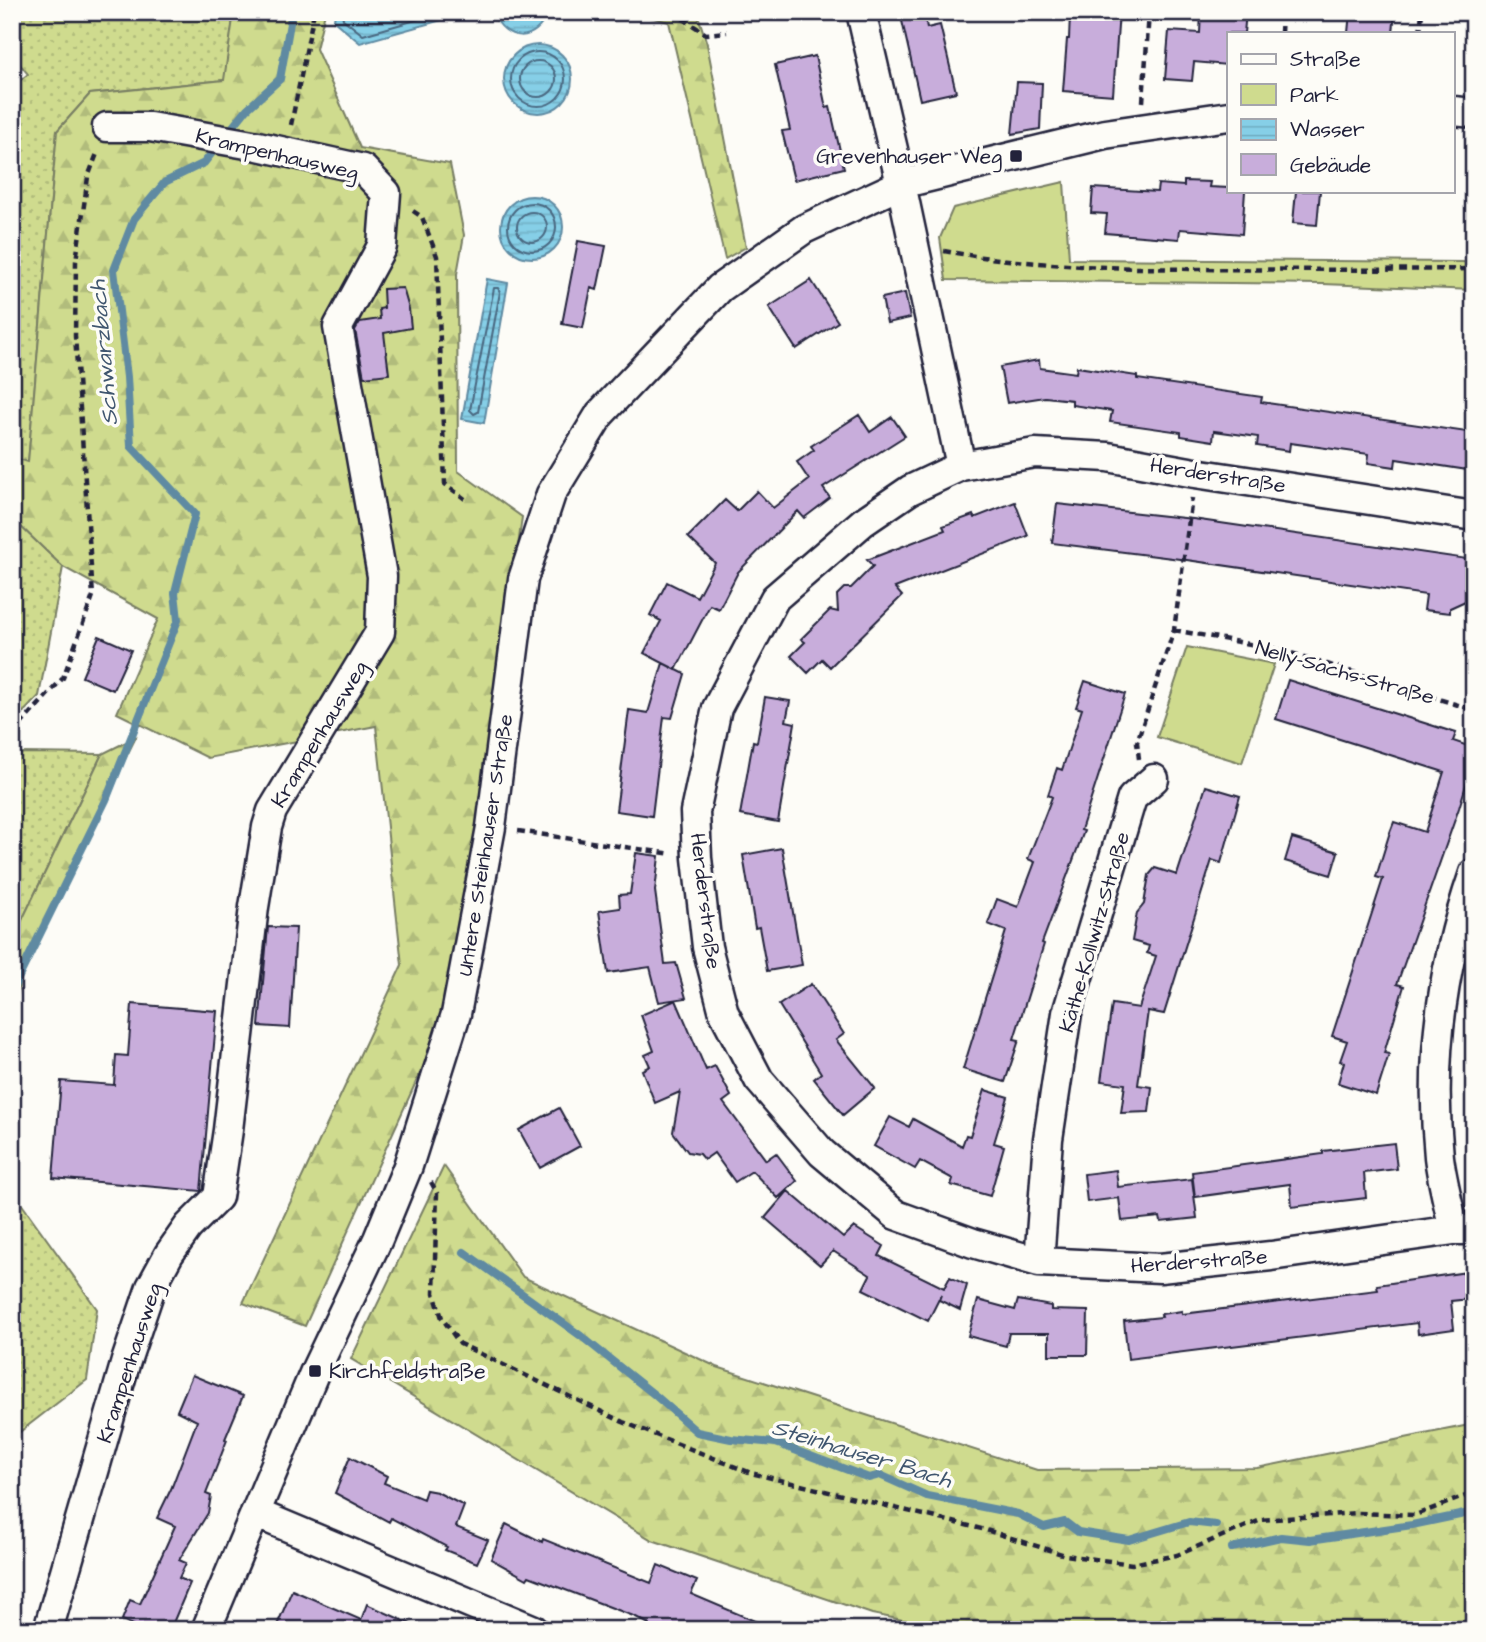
<svg xmlns="http://www.w3.org/2000/svg" width="1486" height="1642" viewBox="0 0 1486 1642" font-family="'Architects Daughter',sans-serif">
	<defs>
		<pattern id="grass-dots" width="8" height="8" patternUnits="userSpaceOnUse" patternTransform="scale(1.75)"><rect width="8" height="8" fill="#cfdb8e"/><path d="M2 2h.1M6 6h.1" fill="none" stroke="#b1bc7b" stroke-width="1.8" stroke-linecap="round"/></pattern>
		<pattern id="forest-firs" width="22" height="20" patternUnits="userSpaceOnUse" patternTransform="scale(1.75)"><rect width="22" height="20" fill="#cfdb8e"/><path d="M5 1l3.5 6h-7zM16 11l3.5 6h-7z" fill="#b1bc7b"/></pattern>
		<pattern id="water-rules" width="6" height="5" patternUnits="userSpaceOnUse" patternTransform="scale(1.75)"><rect width="6" height="5" fill="#86cfe7"/><path d="M0 2.5h6" fill="none" stroke="#73b1c7"/></pattern>
	</defs>
	<rect width="100%" height="100%" fill="#fdfcf7"/>
	<filter id="ink" filterUnits="userSpaceOnUse"><feTurbulence type="fractalNoise" baseFrequency=".0143" numOctaves="2"/><feDisplacementMap in="SourceGraphic" scale="14" xChannelSelector="R" yChannelSelector="G"/><feConvolveMatrix kernelMatrix="1 2 1 2 8 2 1 2 1" color-interpolation-filters="sRGB"/></filter>
	<g filter="url(#ink)">
		<path fill="url(#grass-dots)" stroke="#787e64" stroke-width="2" d="M12,12h222l-9,68 -135,14 -33,37 -29,332 -16,-6v-370l16,-13 -16,-19z
			M12,518l51,49 -24,129 -27,28z
			M21,753l81,1 -90,187v-179z
			M12,1124l6,75 79,110 -10,71 -75,58z"/>
		<path fill="url(#forest-firs)" stroke="#787e64" stroke-width="2" d="M234,12h91l-9,37 44,99 90,16 14,71 -7,39 1,197 64,46 -36,264 -45,246 -136,299 -62,-23 159,-338 -26,-239 -168,32 -91,-45 41,-94 -95,-52 -51,-49v-61l16,5 29,-331 33,-37 134,-14z
			M631,12h66l10,32 39,203 -21,12 -56,-237z
			M136,737l-112,227 -12,55v-78l90,-187z
			M444,1166l79,111 194,90 320,103 220,-2 217,-44v206h-521l-81,-16 -220,-74 -301,-181z"/>
		<path fill="#cfdb8e" stroke="#787e64" stroke-width="2" d="M1064,182l5,77 393,3 12,1v27l-151,-6 -377,-4 -6,-42 13,-30z
			M1187,647l87,17 -32,99 -85,-26z"/>
		<path fill="url(#water-rules)" stroke="#5e8aa2" stroke-width="2" d="M335,12h135l-110,31 -26,-22z
			M493,12h54c-9,32 -43,31 -54,0z
			M504 79a34 34 0 1 1 68 0a34 34 0 1 1-68 0Z
			M501 227a31 31 0 1 1 62 0a31 31 0 1 1-62 0Z
			M487,279l21,4 -24,140 -22,-4z"/>
		<g fill="none" stroke-linecap="round" stroke-linejoin="round">
			<path stroke="#4a6780" stroke-width="2" d="M342,12l1,7 20,16 81,-23
				M511 79a27 27 0 1 1 54 0a27 27 0 1 1-54 0Z
				M520 79a18 18 0 1 1 36 0a18 18 0 1 1-36 0Z
				M508 227a24 24 0 1 1 48 0a24 24 0 1 1-48 0Z
				M517 227a15 15 0 1 1 30 0a15 15 0 1 1-30 0Z
				M494,288h4l2,4 -22,120 -4,2 -4,-4z"/>
			<path stroke="#5e8aa2" stroke-width="8" d="M227,134l20,-25 33,-30 12,-67
				M12,991l94,-191 72,-180 -3,-27 20,-79 -64,-68 -4,-69 -13,-107 20,-51 31,-37 39,-19 15,-19
				M464,1252l117,84 75,60 41,36 34,7 45,4 93,35 11,-3 47,21 91,18 26,13 21,-5 13,10 51,8 60,-18 27,3
				M1232,1548l49,-11 29,3 102,-15 62,-13"/>
		</g>
		<path fill="#c8addb" stroke="#22223b" stroke-width="2" d="M900,12h24l3,16 13,-3 16,67 -36,8z
			M1074,12h45l-6,83 -50,-4 4,-52h2l1,-25 4,1z
			M1201,12h45l-2,21h-15l-2,32 -33,-3 -2,19 -27,-2 4,-48 31,2z
			M1350,12h45l-2,21h-45z
			M815,56l11,52 4,-1 14,61 -50,12 -12,-49 8,-1 -15,-65z
			M1017,82l25,1 -2,46 -28,5z
			M1184,181l26,1 -1,5 20,1v3h16l-3,43 -62,-5 -1,10 -74,-6 2,-19 -16,-1 2,-25 64,4 1,-8 26,2z
			M1296,191h24l-3,34 -24,-2z
			M578,241l28,5 -9,44 -6,-2 -8,40 -21,-4z
			M811,280l27,42 -42,27 -27,-42z
			M403,288l6,21 2,19 -27,5 5,41 -25,3 -9,-47 5,-8 20,-3 -1,-10 5,-1 -1,-19z
			M905,293l5,25 -23,5 -5,-25z
			M1039,360l1,8 36,5 1,-6 60,9v3l125,18 -1,5 213,31v38l-78,-12 -1,8 -27,-4 1,-9 -79,-11 -1,8 -32,-5 1,-9 -44,-6 -1,10 -32,-5v-4l-71,-10 2,-11 -40,-6v-5l-27,-3 -38,6 -7,-36z
			M859,415l11,17 22,-15 13,19 -82,52 7,10 -26,20 -6,-7 -60,61 -19,37 -9,-4 -34,65 -32,-17 17,-32 -11,-6 17,-33 30,15 18,-34 -27,-26 37,-37 12,11 20,-20 16,17 36,-28 -12,-18 17,-12 -3,-4z
			M1015,502l13,34 -133,52 7,8 -72,71 -8,-8 -14,14 -17,-17 14,-14 -4,-3 29,-29 8,2 -1,-17 7,-7h7l22,-22 -6,-6 78,-30 -2,-4 30,-11 1,3z
			M1057,504l136,15 281,41v37l-24,11v5l-26,-3 2,-15 -246,-36 -128,-16z
			M99,636l32,14 -18,40 -31,-13z
			M663,663l22,11 -13,44 -8,-1 -12,99 -36,-5 13,-101 19,3z
			M1288,680l168,53 -3,8 21,7v11l-15,49 -62,176 7,2 -20,67 5,1 -13,41 -38,-12 6,-21 -4,-1 7,-20 -15,-5 51,-157 -7,-2 13,-42 5,-13 31,10 19,-60 -168,-53z
			M1085,681l40,13 -44,136 3,1 -42,112 2,1 -30,95 5,1 -14,42 -42,-13 43,-138 -18,-7 9,-25 21,8 17,-45 -7,-3 24,-62 -4,-2 9,-27 5,2 20,-61 -6,-2z
			M765,697l25,4 -4,20 9,2 -17,99 -38,-7 13,-74 4,1z
			M1206,786l34,10 -19,67 -9,-3 -48,154 -16,-3 -10,74 14,2 -3,25 -28,1 4,-29 -24,-3 11,-77 27,4 17,-52 -9,-3 2,-7 -17,-5 5,-28 7,-9 5,-29 6,-7 22,7z
			M1292,838l46,14 -7,23 -46,-14z
			M782,848l20,117 -35,6 -8,-44 -4,1 -12,-73z
			M636,853l23,3 -4,35 10,73 11,-1 10,35 -27,4 -9,-35 -42,6 -9,-62 21,-3 -1,-13 11,-1z
			M268,927l28,1 -6,100 -31,-2z
			M811,984l33,50 -8,6 39,48 -32,27 -29,-36 7,-6 -42,-68z
			M676,1000l30,70 9,-4 16,30 -8,6 43,58 10,-7 21,28 -19,17 -26,-27 -17,11 -21,-29 -10,7 -5,-6 -11,-2 -15,-20 7,-40 -25,11 -13,-33 8,-4 -5,-11 9,-4 -13,-36z
			M132,1004l85,7 -16,180 -148,-13 8,-97 53,4 2,-30 12,1z
			M985,1090l23,7 -14,46 10,3 -14,50 -39,-11 2,-6 -33,-18 -5,8 -41,-23 16,-29 19,10 4,-8 49,27 4,-11 4,1z
			M559,1108l21,38 -40,22 -21,-38z
			M1394,1143l3,26 -33,4 2,25 -74,9 -2,-23 -95,13 -3,-25 131,-18v-3z
			M1116,1170l2,17 74,-8 5,39 -36,4 -1,-5 -38,4 -3,-23 -32,4 -3,-28z
			M788,1191l55,47 11,-11 30,19 -5,10 65,32 6,-11 17,8 -7,25 -21,-10 2,-5 -13,26 -65,-32 7,-14 -37,-24 -13,14 -55,-47z
			M1467,1272l3,27 -19,2 3,28 -36,5 -1,-11 -289,36 -4,-38 38,-4 -1,-3 21,-3v3l196,-24 -1,-5z
			M978,1300l37,10 3,-10 33,6v4l37,1 -1,44h-38v-22h-40l-3,13 -38,-10z
			M192,1375l51,21 -18,43 2,1 -21,54 5,2 -3,17 -29,47 7,3 -7,15 11,5 -20,47h-26l-22,-10 8,-20 10,4 35,-78 -18,-8 14,-29 26,-68 -20,-10z
			M350,1457l37,19 -3,7 39,16 3,-9 11,2 27,14 -8,21 32,13 -11,23 -32,-13 2,-3 -56,-29 -2,4 -54,-29z
			M506,1524l36,18 1,-3 108,44 7,-18 39,16 -6,13 85,36h-130l3,-6 -13,-7 -107,-41 -2,3 -36,-20z
			M292,1590l69,30 6,-16 57,26h-149z"/>
		<g fill="none" stroke-linecap="round" stroke-linejoin="round">
			<g stroke="#22223b" stroke-width="33">
				<path id="minor" d="M861,12l40,172 60,282
					M1453,111l21,2
					M1474,516l-279,-43 -87,-16 -73,-4 -74,13 -51,24 -47,32 -88,76 -58,110 -22,104 2,46 10,89 17,66 35,67 63,73 74,62 77,28 66,19 121,6 111,-12 183,-26h20
					M1454,1230c-5,-24 -12,-49 -15,-73 -10,-97 3,-192 35,-284
					M1039,1262l9,-123 19,-126 65,-215 22,-19
					M255,1513l279,117
					M48,1630l78,-269 25,-74 18,-33 19,-27 30,-30 10,-67 26,-223 13,-80 5,-16 108,-179 2,-56 -44,-249 44,-81 4,-53 -23,-24 -105,-23 -108,-19h-43
					M206,1630l109,-259 63,-132 30,-73 48,-152 35,-187 32,-248 28,-85 49,-80 120,-126 84,-59 97,-45 204,-50 124,-18"/>
			</g>
			<path stroke="#22223b" stroke-width="4.5" stroke-dasharray="7 5" stroke-linecap="butt" d="M673,12l33,22 21,-2
				M1281,33l1,-21
				M1420,33l2,-21
				M1143,102l6,-90
				M291,125l23,-113
				M413,211l9,6 15,39 8,228 20,15
				M944,251c84,15 168,17 254,18 92,1 184,1 276,0
				M1174,630l108,20 192,60
				M12,734l51,-56 30,-82 -18,-260 1,-75 12,-84 10,-26
				M1139,759l-2,-17 37,-112 18,-132
				M518,831l154,23
				M431,1182l6,11 -3,100 8,25 18,26 163,78 128,51 235,57 79,25 67,9 45,-9 84,-35 95,-7 59,2 59,-22"/>
			<use href="#minor" stroke="#fdfcf7" stroke-width="28"/>
		</g>
	</g>
	<g fill="#22223b" stroke="#fdfcf7" stroke-width="2.5">
		<rect x="1009" y="149" width="14" height="14" rx="3.5"/>
		<rect x="308" y="1364" width="14" height="14" rx="3.5"/>
	</g>
	<g text-anchor="middle" stroke-width="7" stroke-linejoin="round" paint-order="stroke">
		<g font-size="21" fill="#22223b" stroke="#fdfcf7">
			<text transform="translate(277 154) rotate(13)" y="7">Krampenhausweg</text>
			<text transform="translate(1218 475) rotate(9)" y="7">Herderstraße</text>
			<text transform="translate(1345 672) rotate(16)" y="7">Nelly-Sachs-Straße</text>
			<text transform="translate(319 734) rotate(-59)" y="7">Krampenhausweg</text>
			<text transform="translate(485 845) rotate(-81)" y="7">Untere Steinhauser Straße</text>
			<text transform="translate(706 901) rotate(83)" y="7">Herderstraße</text>
			<text transform="translate(1094 932) rotate(-74)" y="7">Käthe-Kollwitz-Straße</text>
			<text transform="translate(1199 1261) rotate(-4)" y="7">Herderstraße</text>
			<text transform="translate(129 1363) rotate(-72)" y="7">Krampenhausweg</text>
		</g>
		<g font-size="21" fill="#22223b" stroke="#fdfcf7" text-anchor="end">
			<text x="1002" y="163">Grevenhauser Weg</text>
			<text x="329" y="1378" text-anchor="start">Kirchfeldstraße</text>
		</g>
		<g font-size="23" font-style="italic" fill="#40566f" stroke="#fdfcf7">
			<text transform="translate(103 353) rotate(-95)" y="8">Schwarzbach</text>
			<text transform="translate(862 1453) rotate(17)" y="8">Steinhauser Bach</text>
		</g>
	</g>
	<rect width="1486" height="1642" fill="none" stroke="#fdfcf7" stroke-width="42"/>
	<rect x="21" y="21" width="1444" height="1600" fill="none" stroke="#22223b" stroke-width="2.5" filter="url(#ink)"/>
	<rect x="1227" y="32" width="228" height="161" fill="#fdfcf7" stroke="#a5a5ac" stroke-width="2"/>
	<rect x="1241" y="54" width="35" height="10" fill="#fdfcf7" stroke="#a5a5ac" stroke-width="2"/>
	<text x="1290" y="66" font-size="21" fill="#22223b">Straße</text>
	<rect x="1241" y="84" width="35" height="21" fill="#cfdb8e" stroke="#a5a5ac" stroke-width="2"/>
	<text x="1290" y="102" font-size="21" fill="#22223b">Park</text>
	<rect x="1241" y="119" width="35" height="21" fill="url(#water-rules)" stroke="#a5a5ac" stroke-width="2"/>
	<text x="1290" y="136" font-size="21" fill="#22223b">Wasser</text>
	<rect x="1241" y="154" width="35" height="21" fill="#c8addb" stroke="#a5a5ac" stroke-width="2"/>
	<text x="1290" y="172" font-size="21" fill="#22223b">Gebäude</text>
</svg>
